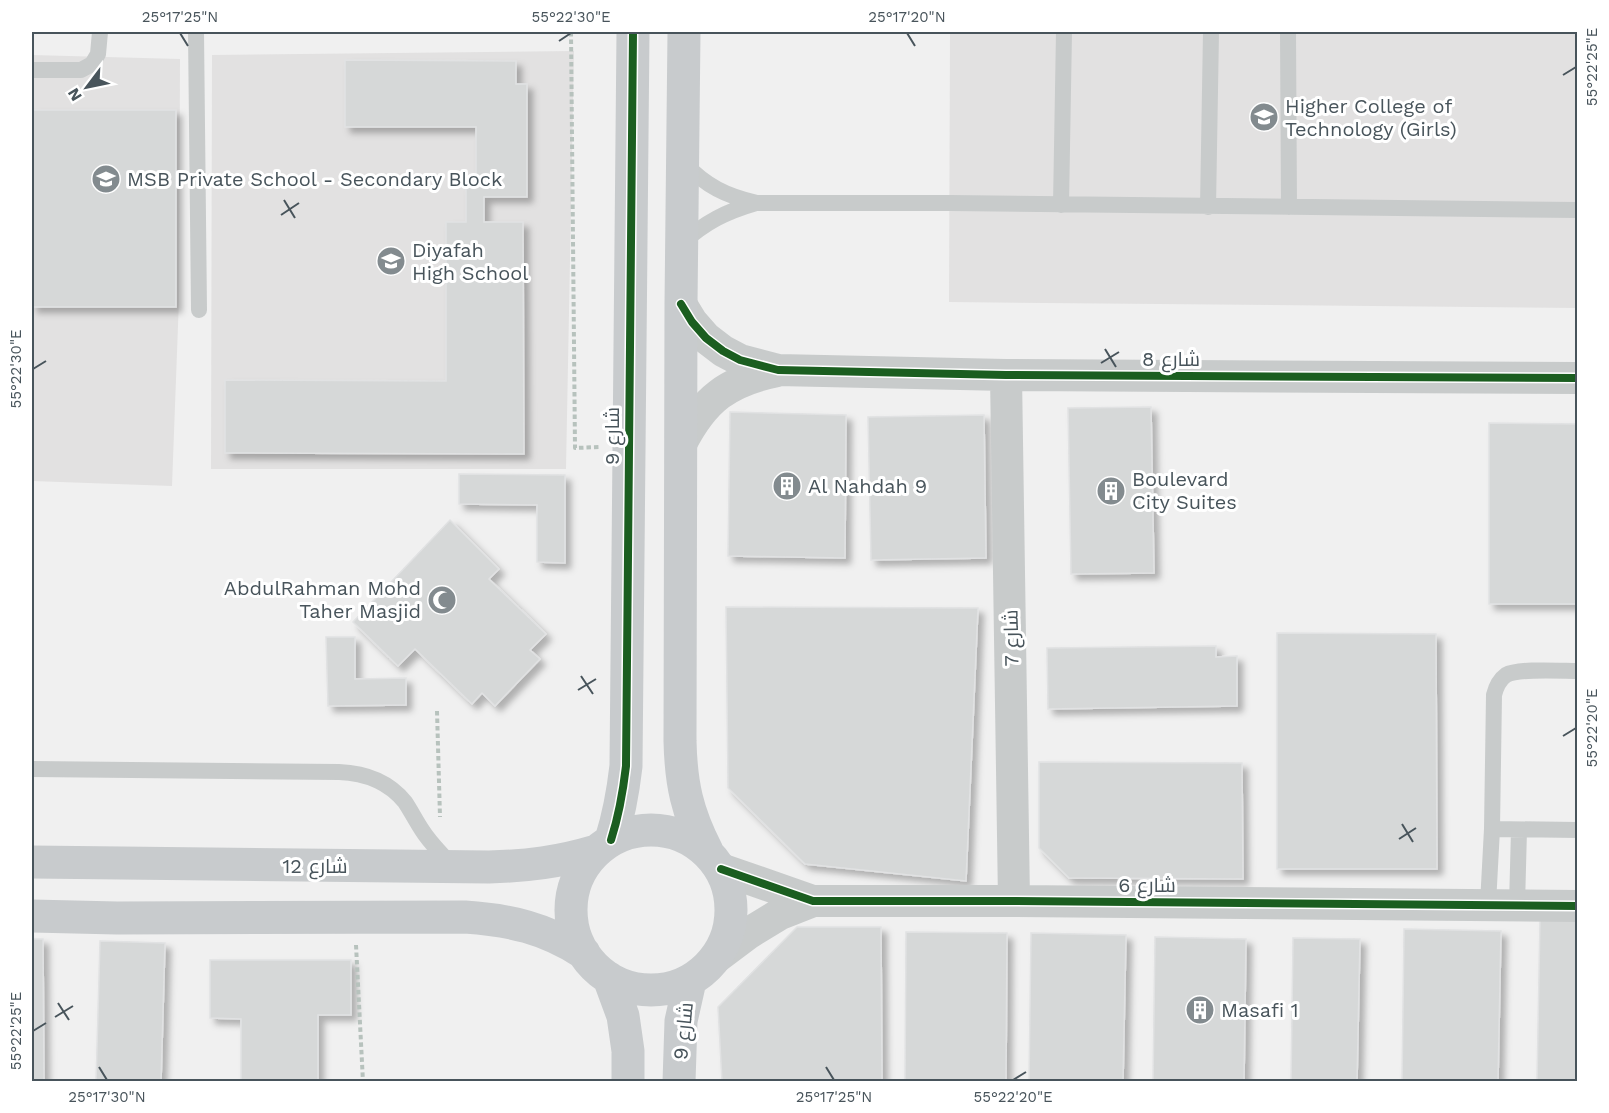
<svg xmlns="http://www.w3.org/2000/svg" width="1609" height="1113" viewBox="0 0 1609 1113" font-family="'Work Sans',Cairo,sans-serif">
	<defs>
		<filter id="shadow"><feDropShadow dx="5.5" dy="5.5" stdDeviation="3" flood-color="#0004"/></filter>
	</defs>
	<rect width="100%" height="100%" fill="#f0f0f0"/>
	<path fill="#e2e1e1" d="M950,32h627v276l-628,-6z
		M574,51l-8,418h-355l1,-414z
		M32,55l148,4 -1,240 -7,187 -140,-5z"/>
	<path fill="#d6d8d8" stroke="#e1e2e3" stroke-width="1.5" filter="url(#shadow)" d="M345,60l171,1v23h11v113h-43v25h39l1,232 -299,-1v-73l221,1v-159h20v-36h10v-59h-131z
		M32,110h144v197h-144z
		M1151,407l3,166 -83,1 -3,-166z
		M730,412l116,3 -1,143 -117,-2z
		M984,415l2,143 -115,2 -3,-143z
		M1489,423l89,1v180h-89z
		M459,474l106,1v88l-28,-1v-57l-78,-1z
		M450,520l49,49 -10,10 57,55 -16,16 10,9 -45,47 -13,-13 -10,11 -57,-55 -17,17 -45,-44z
		M726,607l252,1 -12,273 -161,-17 -77,-76z
		M1277,633l159,1 1,235h-160z
		M326,637h29v42l51,-1v27l-78,1z
		M1216,646v11l21,-1v50l-189,3 -1,-61z
		M1039,762l203,1 1,116 -174,-1 -30,-30z
		M1540,919l38,1v160h-41z
		M797,927h84l1,155h-160l-4,-75z
		M1404,929l97,2 -3,151h-96z
		M906,932l101,1 -1,149h-101z
		M1031,933l95,2 -3,147h-94z
		M1155,937l91,2 -2,143h-91z
		M1293,938l67,1 -3,143h-66z
		M32,939h11l1,143h-12z
		M100,941l65,2 -4,139h-65z
		M210,960h141v55h-33v67h-77v-63l-31,-1z"/>
	<g fill="none" stroke-linecap="round" stroke-linejoin="round">
		<path stroke="#b7c2bd" stroke-width="4" stroke-dasharray="4.5 3" stroke-linecap="butt" d="M571,32l4,416 24,-1
			M437,711l3,106
			M356,945l7,137"/>
		<path stroke="#c8cbcb" stroke-width="16" d="M196,32l3,278
			M1288,32l1,175
			M32,70h49l11,-6 6,-10 2,-22
			M684,163c22,23 42,33 73,40h193l628,7
			M1061,205l3,-173
			M1208,207l3,-175
			M682,243c24,-21 43,-31 74,-40
			M32,769l307,3c26,1 49,9 66,30 6,9 11,19 17,28 8,13 20,24 30,36
			M1492,829l86,1
			M1488,904l4,-75 2,-134c2,-8 5,-15 12,-20 12,-7 56,-4 72,-4
			M1517,905l2,-75"/>
		<path stroke="#c8cbcb" stroke-width="32" d="M681,304l11,18 14,16 17,13 17,9 38,10 228,5 572,3
			M1006,375l8,526
			M681,444c23,-45 47,-63 96,-73
			M721,869l92,32h201l564,5
			M717,957l32,-24 31,-19 33,-13"/>
		<path stroke="#c8cbcd" stroke-width="33" d="M684,32l-3,272 -1,437c1,43 7,71 27,110
			M571 910a80 80 0 1 1 160 0a80 80 0 1 1-160 0Z
			M611,840c8,-25 12,-48 15,-74l7,-734
			M32,862l457,5c39,-1 70,-5 107,-16
			M32,916l85,2 348,-1c45,3 80,11 119,36
			M609,978l14,38 5,35v31
			M679,1082l2,-61 9,-40"/>
		<g stroke="#fff" stroke-width="11">
			<path id="cycleway" d="M681,304l11,18 14,16 17,13 17,9 38,10 228,5 572,3
				M611,840c8,-25 12,-48 15,-74l7,-734
				M721,869l92,32h201l564,5"/>
		</g>
		<use href="#cycleway" stroke="#1b5e20" stroke-width="8"/>
	</g>
	<path fill="none" stroke="#48545b" stroke-width="2" d="M180,33l8,13M907,33l8,13M559,41l12,-8M1563,75l13,-8M284,200l11,18M281,215l18,-12M1105,349l11,18M1101,363l18,-11M33,369l13,-8M581,676l12,18M578,690l18,-11M1563,736l13,-8M1402,824l11,18M1399,839l17,-11M58,1003l11,17M55,1017l18,-11M33,1031l13,-8M99,1067l8,13M826,1067l8,13M1013,1080l13,-8"/>
	<defs>
		<g id="university-disc" transform="scale(1.5)"><circle r="9.5" fill="#838b8f" stroke="#fff"/><path d="M0-5L7-2L0 1L-7-2ZM-4 1L0 2.5L4 1V4Q0 6-4 4Z" fill="#fff"/></g>
		<g id="school-disc" transform="scale(1.5)"><circle r="9.5" fill="#838b8f" stroke="#fff"/><path d="M0-5L7-2L0 1L-7-2ZM-4 1L0 2.5L4 1V4Q0 6-4 4Z" fill="#fff"/></g>
		<g id="building-disc" transform="scale(1.5)"><circle r="9.5" fill="#838b8f" stroke="#fff"/><path d="M-4-6H4V6H1V3H-1V6H-4ZM-2.5-4.3h1.7v1.8h-1.7ZM.8-4.3h1.7v1.8H.8ZM-2.5-1h1.7V.8h-1.7ZM.8-1h1.7V.8H.8Z" fill="#fff"/></g>
		<g id="mosque-disc" transform="scale(1.5)"><circle r="9.5" fill="#838b8f" stroke="#fff"/><path d="M3.5-4.9A6 6 0 1 0 3.5 4.9A5 5 0 1 1 3.5-4.9Z" fill="#fff"/></g>
	</defs>
	<g fill-rule="evenodd">
		<use href="#university-disc" x="1264" y="117"/>
		<use href="#school-disc" x="106" y="179"/>
		<use href="#school-disc" x="391" y="261"/>
		<use href="#building-disc" x="787" y="486"/>
		<use href="#building-disc" x="1111" y="491"/>
		<use href="#mosque-disc" x="442" y="600"/>
		<use href="#building-disc" x="1200" y="1010"/>
	</g>
	<g text-anchor="middle" stroke-width="6" stroke-linejoin="round" paint-order="stroke">
		<g font-size="20" fill="#48545b" stroke="#fff" text-anchor="start">
			<text x="1285" y="113">Higher College of<tspan x="1285" dy="23">Technology (Girls)</tspan></text>
			<text x="127" y="186">MSB Private School - Secondary Block</text>
			<text x="412" y="257">Diyafah<tspan x="412" dy="23">High School</tspan></text>
			<text x="1132" y="486">Boulevard<tspan x="1132" dy="23">City Suites</tspan></text>
			<text x="808" y="493">Al Nahdah 9</text>
			<text x="421" y="595" text-anchor="end">AbdulRahman Mohd<tspan x="421" dy="23">Taher Masjid</tspan></text>
			<text x="1221" y="1017">Masafi 1</text>
		</g>
		<g font-size="20" fill="#48545b" stroke="#fff">
			<text x="1171" y="366">شارع 8</text>
			<text transform="translate(612 436) rotate(-90)" y="7">شارع 9</text>
			<text transform="translate(1011 638) rotate(-91)" y="7">شارع 7</text>
			<text x="315" y="873">شارع 12</text>
			<text x="1147" y="892">شارع 6</text>
			<text transform="translate(683 1031) rotate(-84)" y="7">شارع 9</text>
		</g>
	</g>
	<rect width="1609" height="1113" fill="none" stroke="#ffffff" stroke-width="66"/>
	<g transform="translate(87 87) rotate(238)" stroke="#ffffff" stroke-width="4.5" paint-order="stroke">
	<path d="M0-4.5L10 22L0 15L-10 22Z" fill="#48545b"/>
	<text y="-9" font-size="16" font-weight="bold" text-anchor="middle" fill="#48545b">N</text>
	</g>
	<rect x="33" y="33" width="1543" height="1047" fill="none" stroke="#48545b" stroke-width="2"/>
	<g font-size="15" text-anchor="middle" fill="#48545b">
		<text x="180" y="22">25°17'25"N</text>
		<text x="571" y="22">55°22'30"E</text>
		<text x="907" y="22">25°17'20"N</text>
		<text transform="translate(1592 67) rotate(-90)" y="5">55°22'25"E</text>
		<text transform="translate(16 369) rotate(-90)" y="5">55°22'30"E</text>
		<text transform="translate(1592 728) rotate(-90)" y="5">55°22'20"E</text>
		<text transform="translate(16 1031) rotate(-90)" y="5">55°22'25"E</text>
		<text x="107" y="1102">25°17'30"N</text>
		<text x="834" y="1102">25°17'25"N</text>
		<text x="1013" y="1102">55°22'20"E</text>
	</g>
</svg>
